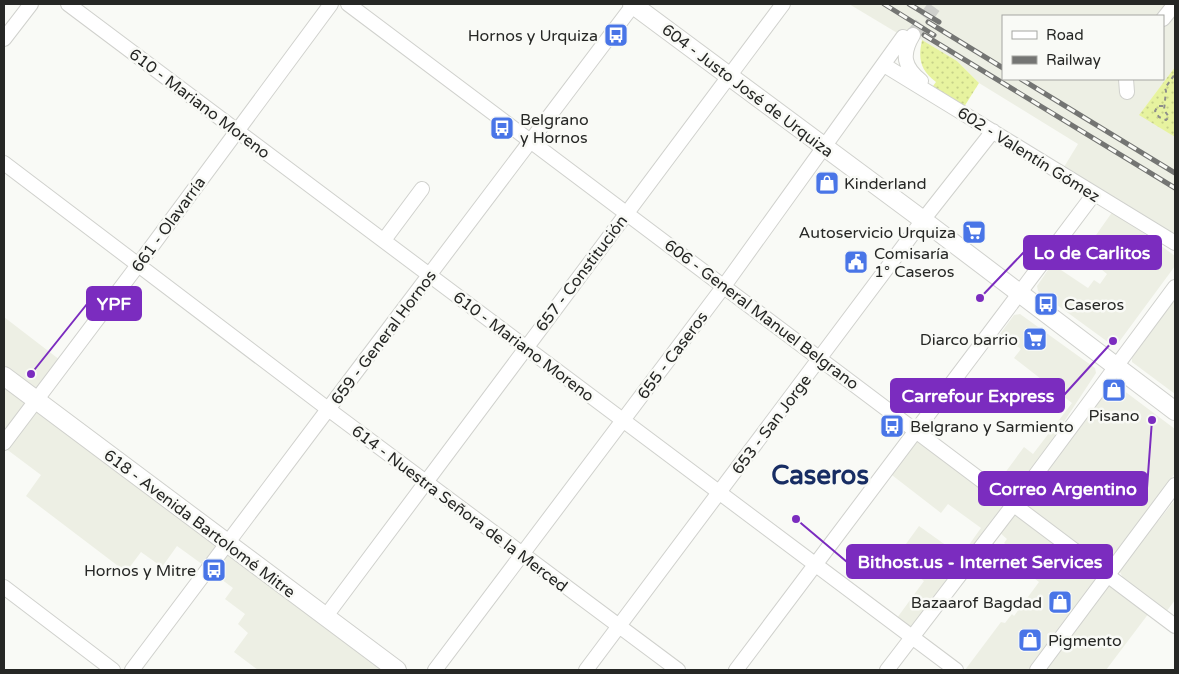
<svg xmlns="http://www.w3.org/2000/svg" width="1179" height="674" viewBox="0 0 1179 674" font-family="'Varela Round',sans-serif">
	<defs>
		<pattern id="park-dots" width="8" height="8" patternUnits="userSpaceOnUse" patternTransform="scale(1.25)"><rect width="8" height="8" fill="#e7f39f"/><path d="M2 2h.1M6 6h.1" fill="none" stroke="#c6d089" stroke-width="1.8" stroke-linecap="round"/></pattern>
	</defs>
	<rect width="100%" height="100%" fill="#f9faf6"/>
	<path fill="#edefe4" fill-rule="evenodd" d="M849,4h326v63l-35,47 35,23v98l-111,-68 14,-23 -99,-61 -22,-22 -49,-29 -9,2zM1003,16h160v63h-160z
		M1113,211l62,45v10l-59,80 -4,-1 -74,-54 -1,-5 15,-22 36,24 6,-8 6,4 7,-10 -11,-9 7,-10 -14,-10z
		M1175,298v96l-43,-32v-4z
		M1020,314l75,54 1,5 -77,117 -4,3h-6l-13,-8 28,-38 9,7 39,-51 -58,-45 7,-9 -21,-15 14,-19z
		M4,317l56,43 -20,26 -7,2 -29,-23z
		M4,383l20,19v3l-20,29z
		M1112,384h3l60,45v44l-61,89 -11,3 -75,-58 -2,-7z
		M38,409l180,136 -12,22 -29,-21 -15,21 -21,-15 -15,20 -100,-76 15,-21 -36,-27 28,-37z
		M917,439l85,64 2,6 -89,117h-5l-13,-8 27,-37 -29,-22 24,-33 42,30 20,-28 -33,-24 -7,9 -53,-41z
		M1175,500v100l-9,12 -42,-32 -4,-8 1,-5z
		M1014,512l86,63 -67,95h-68l36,-48 4,1 7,-9 2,2 25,-34 -15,-12 5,-8 -25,-19 3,-4 -8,-7z
		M231,554l156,116h-129l-24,-18 14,-19 -10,-9 7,-10 -20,-15 8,-11 -20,-15 10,-15z
		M1115,586l34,27 -43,57h-64l59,-77 7,-6z"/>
	<path fill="url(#park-dots)" d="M922,40l35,21 22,22 -15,24 -31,-21 3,-4c-16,-12 -18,-23 -14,-42z
		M1175,67v70l-36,-22z"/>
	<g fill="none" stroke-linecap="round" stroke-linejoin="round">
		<path stroke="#cfd0cc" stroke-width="14" stroke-dasharray="14 7" stroke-linecap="butt" d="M913,35l23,-31"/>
		<g stroke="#d0d1cd" stroke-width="16">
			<path id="minor" d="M68,4l888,666
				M348,4l827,622
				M1163,19l12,-15
				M913,35c-12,20 -9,32 8,46
				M4,39l27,-35
				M884,65l291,178
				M1126,79l1,13
				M4,163l324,246 350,261
				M384,240l38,-51
				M4,443l134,-178 193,-261
				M4,587l109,83
				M326,616l457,-612
				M132,670c167,-222 334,-445 502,-666
				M435,670l289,-384 179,-249
				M586,670l337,-450 70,-89
				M736,670l358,-476
				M887,670l127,-166 161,-217
				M1037,670l138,-185"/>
		</g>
		<g stroke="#d0d1cd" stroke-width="20">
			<path id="major" d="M632,4l291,216 252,191
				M4,376l393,294"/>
		</g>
		<path stroke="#8c8d8a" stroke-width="2" stroke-dasharray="4 4" stroke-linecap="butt" d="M1163,106h-5l-3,5 4,6 7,3 3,-3 -5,-7 2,-19 -1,-3 10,-14"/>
		<use href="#minor" stroke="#fff" stroke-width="14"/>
		<use href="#major" stroke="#fff" stroke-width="18"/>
		<g stroke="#747573" stroke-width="5">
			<path id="rail" d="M884,4l50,31
				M909,4l30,18
				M928,22l75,46
				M924,35l251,153
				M1021,79l154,94"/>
		</g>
		<use href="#rail" stroke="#f9faf6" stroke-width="3" stroke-dasharray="9" stroke-linecap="butt"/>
	</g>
	<defs>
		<g id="bus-square" transform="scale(1.25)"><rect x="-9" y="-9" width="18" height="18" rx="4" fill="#4975e7" stroke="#f9faf6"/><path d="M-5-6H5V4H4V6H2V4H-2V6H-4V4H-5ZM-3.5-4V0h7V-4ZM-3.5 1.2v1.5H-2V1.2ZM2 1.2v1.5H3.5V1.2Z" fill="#fff"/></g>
		<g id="shop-square" transform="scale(1.25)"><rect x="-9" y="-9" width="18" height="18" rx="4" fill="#4975e7" stroke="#f9faf6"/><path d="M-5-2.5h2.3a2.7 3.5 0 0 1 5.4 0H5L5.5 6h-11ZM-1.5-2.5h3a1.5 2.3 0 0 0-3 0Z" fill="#fff"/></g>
		<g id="supermarket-square" transform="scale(1.25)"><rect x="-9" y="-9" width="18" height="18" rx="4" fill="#4975e7" stroke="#f9faf6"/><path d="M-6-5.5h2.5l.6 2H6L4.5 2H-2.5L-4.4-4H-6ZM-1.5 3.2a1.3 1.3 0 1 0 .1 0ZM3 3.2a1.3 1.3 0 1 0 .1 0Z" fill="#fff"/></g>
		<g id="civic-square" transform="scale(1.25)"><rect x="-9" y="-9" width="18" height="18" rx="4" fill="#4975e7" stroke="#f9faf6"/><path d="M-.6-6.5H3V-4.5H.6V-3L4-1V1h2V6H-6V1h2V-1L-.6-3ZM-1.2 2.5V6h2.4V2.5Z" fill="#fff"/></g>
	</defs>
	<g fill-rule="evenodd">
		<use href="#bus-square" x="616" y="35"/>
		<use href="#bus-square" x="502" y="128"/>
		<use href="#shop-square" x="827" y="183"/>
		<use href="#supermarket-square" x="974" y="232"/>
		<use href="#civic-square" x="856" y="262"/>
		<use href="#bus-square" x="1046" y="304"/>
		<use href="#supermarket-square" x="1035" y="339"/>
		<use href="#shop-square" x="1114" y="390"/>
		<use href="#bus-square" x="892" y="426"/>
		<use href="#bus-square" x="214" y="570"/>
		<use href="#shop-square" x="1060" y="602"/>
		<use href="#shop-square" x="1030" y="640"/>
	</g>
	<g text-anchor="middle" stroke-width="5" stroke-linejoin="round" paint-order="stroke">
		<g font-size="16" fill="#262725" stroke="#f9faf6" text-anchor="start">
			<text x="598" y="41" text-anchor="end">Hornos y Urquiza</text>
			<text x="520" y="125">Belgrano<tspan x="520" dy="18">y Hornos</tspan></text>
			<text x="844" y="189">Kinderland</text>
			<text x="956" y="238" text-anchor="end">Autoservicio Urquiza</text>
			<text x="874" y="259">Comisaría<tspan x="874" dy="18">1° Caseros</tspan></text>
			<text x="1064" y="310">Caseros</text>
			<text x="1018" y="345" text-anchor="end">Diarco barrio</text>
			<text x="1114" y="421" text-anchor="middle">Pisano</text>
			<text x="910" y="432">Belgrano y Sarmiento</text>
			<text x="196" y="576" text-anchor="end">Hornos y Mitre</text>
			<text x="1042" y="608" text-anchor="end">Bazaarof Bagdad</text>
			<text x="1048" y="646">Pigmento</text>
		</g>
		<g font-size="16" fill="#262725" stroke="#f9faf6">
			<text transform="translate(748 90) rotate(37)" y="6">604 - Justo José de Urquiza</text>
			<text transform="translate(200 103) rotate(37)" y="6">610 - Mariano Moreno</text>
			<text transform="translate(1029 154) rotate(32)" y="6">602 - Valentín Gómez</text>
			<text transform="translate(168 224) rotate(-54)" y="6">661 - Olavarría</text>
			<text transform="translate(581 273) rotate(-53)" y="6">657 - Constitución</text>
			<text transform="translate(762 314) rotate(37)" y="6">606 - General Manuel Belgrano</text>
			<text transform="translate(383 337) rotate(-53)" y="6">659 - General Hornos</text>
			<text transform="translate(524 346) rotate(37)" y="6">610 - Mariano Moreno</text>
			<text transform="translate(672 355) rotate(-53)" y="6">655 - Caseros</text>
			<text transform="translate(771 424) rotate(-53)" y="6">653 - San Jorge</text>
			<text transform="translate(460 508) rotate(37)" y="6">614 - Nuestra Señora de la Merced</text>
			<text transform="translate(200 523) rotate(37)" y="6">618 - Avenida Bartolomé Mitre</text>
		</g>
		<g font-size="26" font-weight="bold" fill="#182d63" stroke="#f9faf6">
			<text x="820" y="484">Caseros</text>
		</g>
	</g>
	<path fill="none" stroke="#7b2cbf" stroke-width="2" d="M980 298L1024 252M31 374L87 304M1113 341L1064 395M1152 420L1147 488M796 519L847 562"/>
	<g fill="#7b2cbf" stroke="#f9faf6" stroke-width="2">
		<circle cx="980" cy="298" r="5"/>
		<circle cx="31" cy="374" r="5"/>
		<circle cx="1113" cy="341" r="5"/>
		<circle cx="1152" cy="420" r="5"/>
		<circle cx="796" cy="519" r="5"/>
	</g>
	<g fill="#7b2cbf" stroke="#7b2cbf" stroke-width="2">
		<rect x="1024" y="236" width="137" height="33" rx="5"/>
		<rect x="87" y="287" width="54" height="33" rx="5"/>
		<rect x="891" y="379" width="173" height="33" rx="5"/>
		<rect x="979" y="472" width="168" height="33" rx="5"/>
		<rect x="847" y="545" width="265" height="33" rx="5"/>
	</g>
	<g font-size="18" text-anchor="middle" font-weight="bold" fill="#fff">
		<text x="1092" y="259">Lo de Carlitos</text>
		<text x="114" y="310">YPF</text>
		<text x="978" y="402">Carrefour Express</text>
		<text x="1063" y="495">Correo Argentino</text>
		<text x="980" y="568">Bithost.us - Internet Services</text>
	</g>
	<rect width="1179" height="674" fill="none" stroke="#262725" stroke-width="10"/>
	<rect x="1002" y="15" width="162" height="65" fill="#f9faf6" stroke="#a5a6a2"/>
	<rect x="1012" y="31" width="25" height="8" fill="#ffffff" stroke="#a5a6a2"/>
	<text x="1046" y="40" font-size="15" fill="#262725">Road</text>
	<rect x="1012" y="56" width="25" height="8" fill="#747573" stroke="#a5a6a2"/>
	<text x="1046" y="65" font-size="15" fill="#262725">Railway</text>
</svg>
